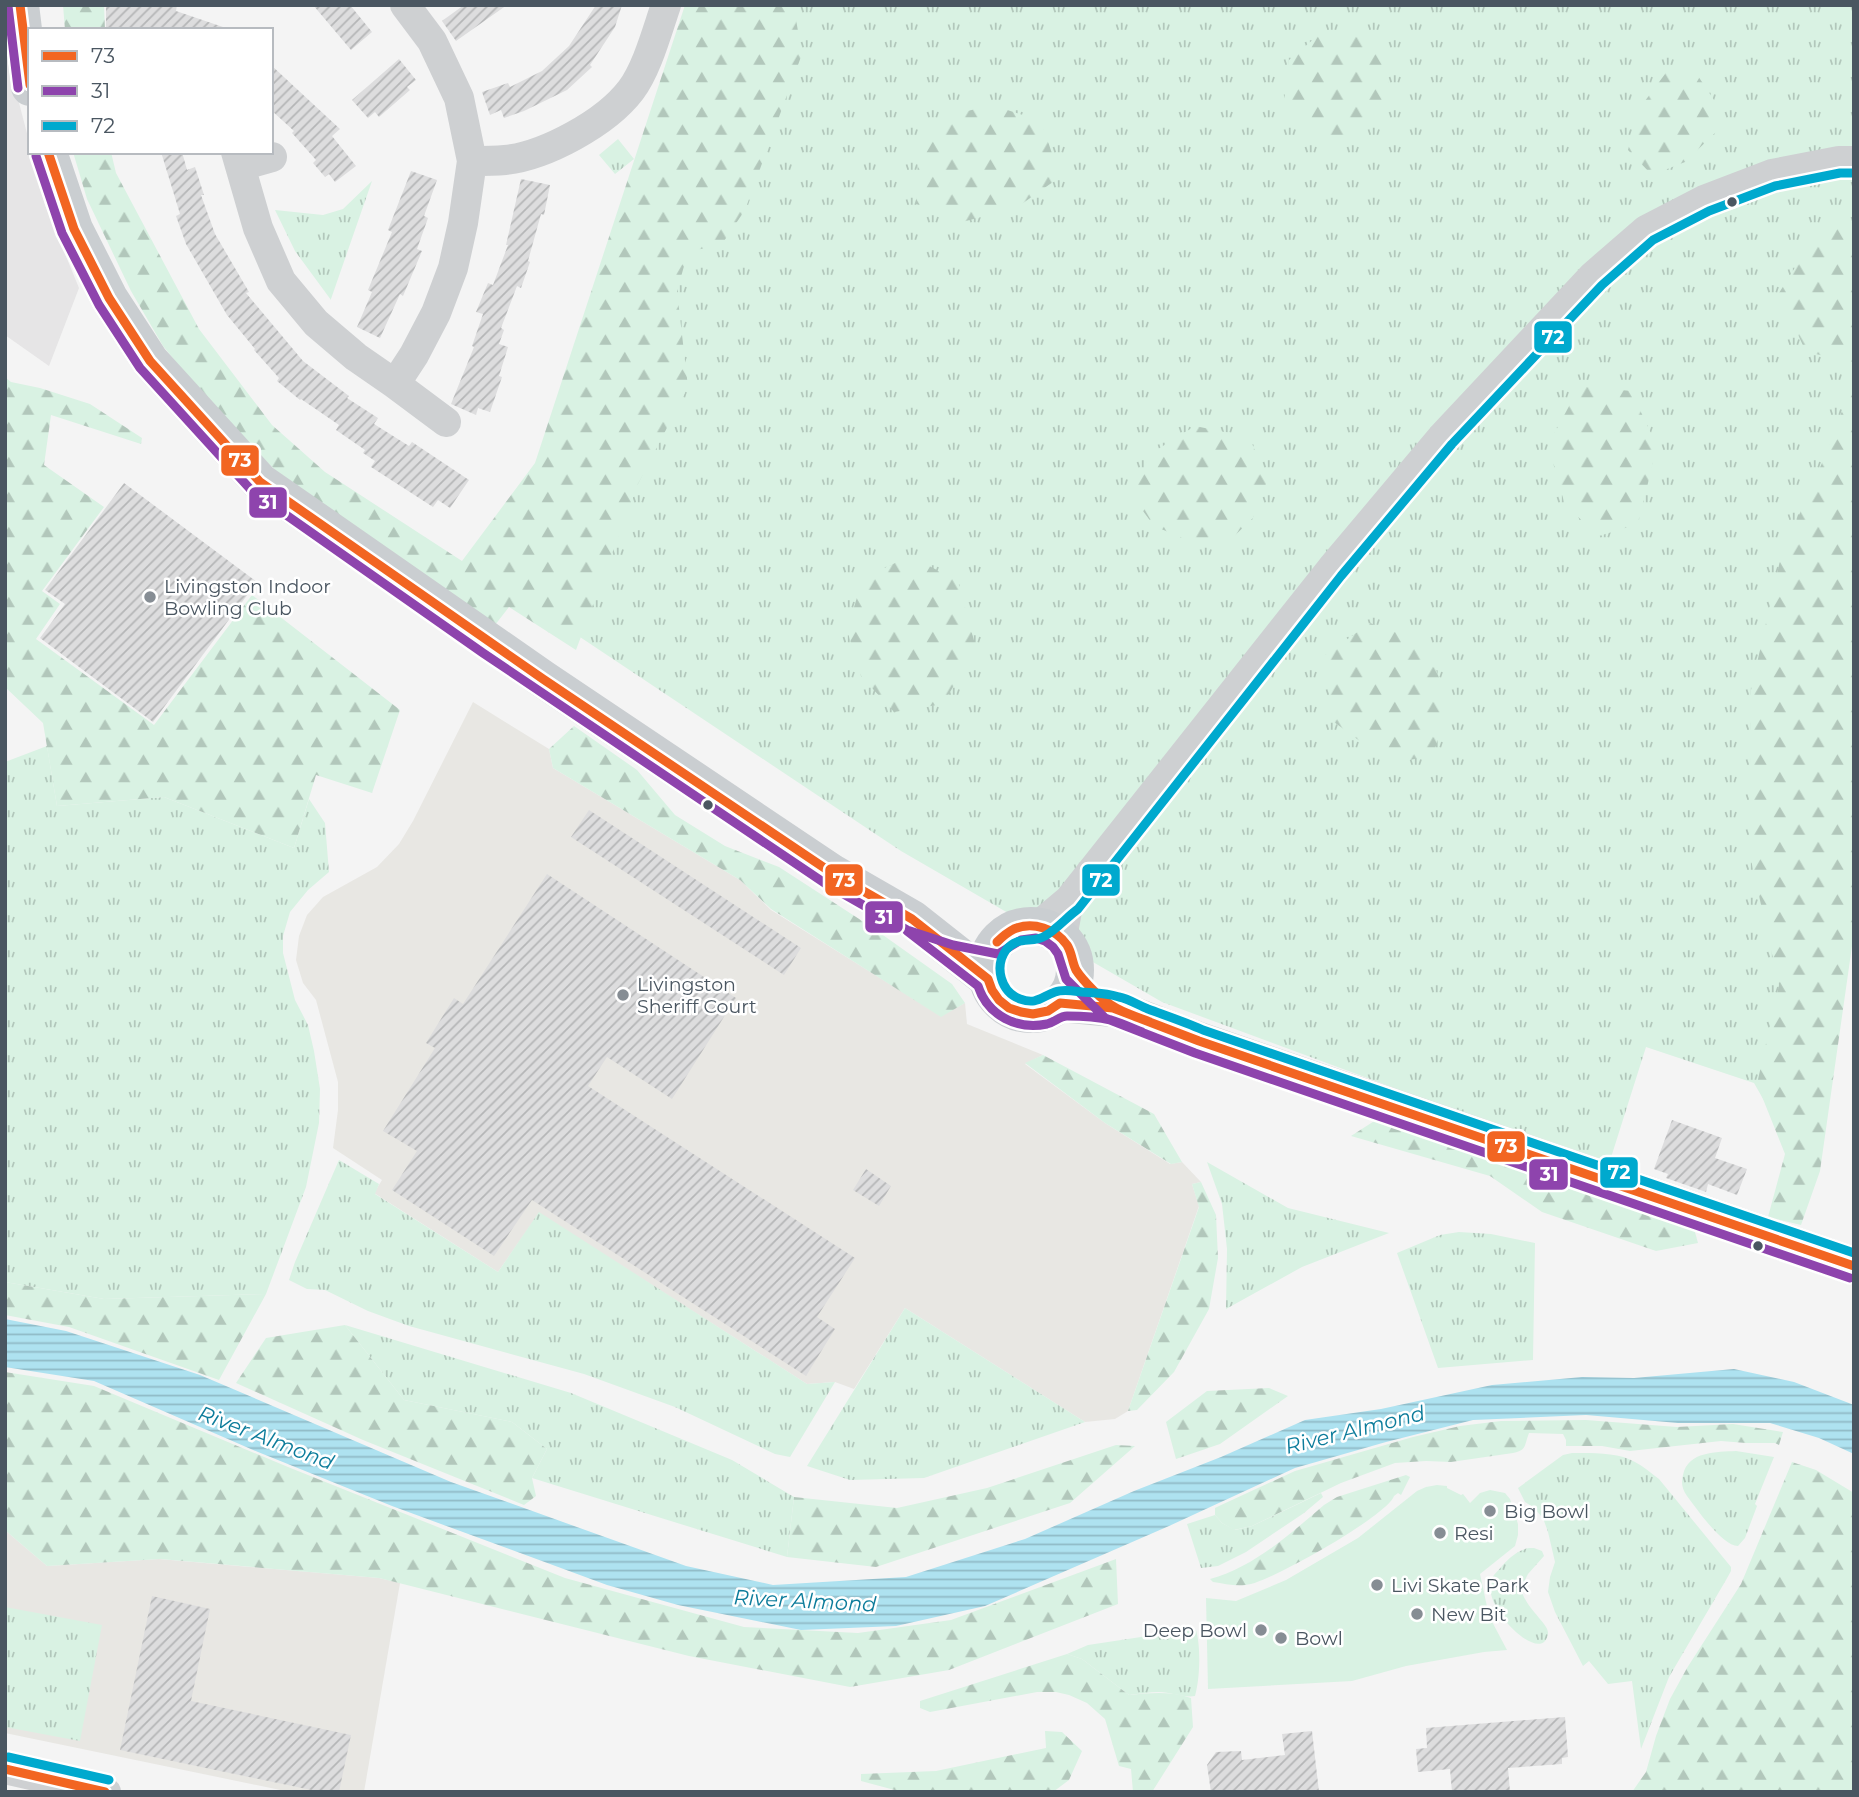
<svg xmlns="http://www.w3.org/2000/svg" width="1859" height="1797" viewBox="0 0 1859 1797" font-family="Montserrat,sans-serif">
	<defs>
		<pattern id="grass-tufts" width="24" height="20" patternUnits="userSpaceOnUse" patternTransform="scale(1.75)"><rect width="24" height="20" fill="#d9f2e3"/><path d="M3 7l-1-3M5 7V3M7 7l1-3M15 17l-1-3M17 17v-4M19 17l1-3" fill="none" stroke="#b2c7bb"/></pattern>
		<pattern id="forest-firs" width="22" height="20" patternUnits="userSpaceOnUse" patternTransform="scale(1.75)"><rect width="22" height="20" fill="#d9f2e3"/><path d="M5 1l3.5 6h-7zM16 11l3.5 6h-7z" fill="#b2c7bb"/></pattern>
		<pattern id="water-rules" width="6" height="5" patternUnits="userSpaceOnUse" patternTransform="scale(1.75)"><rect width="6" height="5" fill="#aee2f0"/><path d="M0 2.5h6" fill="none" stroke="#90bac6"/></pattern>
		<pattern id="building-hatch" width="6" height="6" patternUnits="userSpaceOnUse" patternTransform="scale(1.75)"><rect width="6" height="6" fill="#ddddde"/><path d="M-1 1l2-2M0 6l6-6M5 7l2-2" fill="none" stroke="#b5b6b7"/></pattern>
	</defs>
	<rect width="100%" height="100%" fill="#f4f4f4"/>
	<path fill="#e8e7e3" d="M473,702l76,47 4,19 187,112 31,30 170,106 24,-13 2,21 76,31 -18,9 80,59 65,41 12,-2 19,20 -9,2 7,22 -71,205 -13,8 -30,3 -180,-114 -51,81 -19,-7 -28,2 -268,-171 -41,59 -124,-79 8,-13 -49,-32 5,-38v-28l-22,-82 -13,-17 -7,-23 3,-24 8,-21 16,-18 54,-30 22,-23 14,-23z
		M5,1528l1,3 41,35 112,-7 220,19 21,5 -36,209h-74l-285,-59z"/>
	<path fill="#e6e5e6" d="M5,49l25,96v7h2l13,53 34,83 -30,78 -44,-31z"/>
	<path fill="url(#grass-tufts)" d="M764,5h1090v798l-55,359 -45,-79 -108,-36 -38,120 -446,-165 -261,-151 -360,-240z
		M618,139l16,20 -19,15 -16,-19z
		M372,181l-41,118v1l-36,-49 -20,-41 48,5 20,-6z
		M47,746l10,60 107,-9 130,51 15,-49 16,24 4,49 -21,18 -18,22 -7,24v17l12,47 13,25 6,26 6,38 -1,34 -13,64 -40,107 -162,5 -99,-17v-520z
		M339,1160l40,24 -4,10 123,78 41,-60 268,172 28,-2 -45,75 -15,-3 -100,-47 -91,-33 -175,-48 -41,-15 -43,-21 -18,-1 -18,-9 6,-18z
		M1207,1162l81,46 101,25 -87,34 -76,42 1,-60 -5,-45z
		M1459,1232l32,2 44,9 -2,117 -95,8 -41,-115 43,-18z
		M905,1308l180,114 -161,56 -74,2 -43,-14z
		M345,1325l226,68 161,67 62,37 -7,60 -255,-79 15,-29 -35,-27 -108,-22z
		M1736,1451l38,6 -19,47 2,2 -12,32 -7,8c-16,0 -41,-37 -51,-50 -5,-7 -6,-13 -4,-21 5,-24 34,-23 53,-24z
		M1572,1453c20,0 46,-1 63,9 8,4 16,11 24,17l72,88v4l-5,9 -57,97 -28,72 -9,-68 -24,3 -19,-23 -6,5 -28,-54 -7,-20 2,-15 5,-15 -7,-30 -5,-14 -10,-11 -8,-5 -7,-14 45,-33z
		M1321,1493l2,4 -19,16 -58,39 -28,14 -17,2 -14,-44 28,-9 7,8 13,7 17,-4z
		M1529,1548h5l8,3 2,5 -16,18 -7,14c3,19 28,36 27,45 -4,36 -70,-27 -56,-55 2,-4 7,-8 10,-12 7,-8 16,-16 27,-18z
		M5,1607l97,18 -22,116 -75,-14z
		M1186,1625l10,5c5,17 4,49 -1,66 -11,2 -24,-4 -36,-4 -10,0 -20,2 -30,3l-47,-36 -15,-5 21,-9 53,-8z"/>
	<path fill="url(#forest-firs)" d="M63,5h41l1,25h-40z
		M685,5h96l14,9 7,40 -57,156 -23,34 -34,8 -11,39 11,96 -50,97 -62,166 -67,-43 -14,18 -220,-155 -63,-64 -49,-60 -32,-55 -44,-92 -14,-47h38l5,21 83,156 73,96 53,47 137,89 73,-98z
		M1322,32l44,1 22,29 1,41 -30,34 -47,-2 -29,-25 6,-50z
		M1668,70l28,3 20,30v29l-31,30 -33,13 -24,-25 11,-41z
		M992,105l49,16 19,56 -44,31 -54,14 -46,-18 2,-46 25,-41z
		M1854,222v140l-48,-10 -27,-59 37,-59z
		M5,377l6,5 29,6 50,16 52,34 -1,6 -90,-29 -7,50 60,42 -62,84 18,13 -24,35 118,86 98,-130 148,115 -28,83 -56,-18 -22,73 -130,-51 -107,9 -14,-83 -38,-36z
		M1854,380v552l-34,239 -19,54 -33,-8 17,-63 -28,-70 22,-99 -30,-134 2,-161 30,-134 41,-93z
		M1580,386l51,5 26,55 -19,78 -39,12 -34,-31 -17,-60z
		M1195,426l54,11 19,42 -15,39 -26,25 -37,-2 -36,-15 -22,-30 18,-42z
		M910,556l48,25 18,67 -33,56 -49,8 -33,-36 -14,-46 16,-52z
		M1370,623l56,20 23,61 -16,51 -42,9 -57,-42 -9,-67z
		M574,726l63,44 38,45 50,31 54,21 94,61 79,56 13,19 -24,14 -170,-108 -31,-29 -187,-112 -4,-19z
		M1043,1055l111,59 28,48 -11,2 -66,-41 -80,-60z
		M1382,1116l311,109 5,18 -42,8 -114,-39 -52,-36 -139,-40z
		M1201,1182l15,33 2,43 -9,51 -35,63 -37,38 -9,1 71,-204 -7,-23z
		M5,1282l99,17 162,-5 -47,86 -150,-53 -64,-12z
		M345,1325l59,75 108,22 35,27 -15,29 4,18 -12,9 -161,-65 -127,-57 30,-45z
		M5,1372l89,14 194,81 277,111 179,49 114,6 93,-13 165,-61 2,45 -169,66 -99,17 -161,-31 -310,-78 -219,-19 -113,7 -41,-35 -1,-3z
		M1269,1388l19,8 -68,48 -44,15 -10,-37 41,-31z
		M1586,1420l91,7 56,-3 50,8 -4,13 -4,-2h-29l-25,-2 -91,10 -28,-5h-36v-6l-3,-6 -34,-1c-5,13 -2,17 -16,20l-62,9 -25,-1 -31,2 -54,20 -89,43 -18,4 -12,-7 -7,-8v-7l4,-2 76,-35 118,-34 47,-11 41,-5z
		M1116,1445l19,1 -65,57 -194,64 -89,-10 7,-60 103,11 90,-20z
		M1792,1462l24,8 38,23v299h-222l14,-20 10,-36 14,-37 17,-31 54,-84z
		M1406,1475l4,2 -9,18 -3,-2 -4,3c-7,20 -120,83 -143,88 -13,3 -25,0 -38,-2l-3,-3c44,-12 80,-45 114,-74l13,-8z
		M1067,1654l15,5 47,36c22,-2 41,-4 62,3l2,29 -41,65h-19l-2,-23 -12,-3 -14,-47 -18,-16 -18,-8 -13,-3h-19l-107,20 -10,-4v-7z
		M1045,1731l17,1 20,19 -13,29 -16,12h-151l-41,-11v-7l75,-3 110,-23z"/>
	<path fill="#d9f2e3" d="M1437,1485l10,1v2l14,7 2,-1 7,9 10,-10 10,-3 15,3 5,6 8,25v11l-3,11 -35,28 9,42 18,34 -23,2 -78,14 -54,15 -144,8 -2,-91 30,3 50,-21 72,-42 59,-47 9,-4z"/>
	<path fill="url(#water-rules)" d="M5,1319l61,12 134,44 251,107 235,84 87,19 133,-8 119,-38 109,-48 87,-34 84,-37 76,-11 111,-24 90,-8 52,1 100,-9 60,13 60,23v49l-35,-16 -49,-15h-92l-92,-8 -113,5 -87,22 -91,26 -126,58 -184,80 -89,20 -95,4 -123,-25 -71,-20 -215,-79 -134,-54 -164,-71 -89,-14z"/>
	<path fill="url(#building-hatch)" d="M106,5h71l-1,6 47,16 -1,3h-116z
		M313,5h37l22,27 -21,18z
		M464,5h43l-51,36 -14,-20z
		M596,5h26l-7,22 -25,38 2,2 -25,23 -43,21 -20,7 -3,-8 -11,5 -8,-23 26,-9 2,4 32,-16 27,-25z
		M399,59l17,21 -9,7 3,3 -31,27 -4,-5 -7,6 -16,-18z
		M271,65l69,64 -8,7 24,30 -21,16 -6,-8 -4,3 -12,-14 3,-3 -24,-27 2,-2 -23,-21z
		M161,152h21l5,18 8,-3 9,28h-3l14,39 34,58 -3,1 57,68 46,35 -2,2 31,20 -4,6 35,22 3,-4 57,38 -19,28 -12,-8 -5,7 -62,-40 4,-6 -12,-8 2,-3 -29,-20 3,-5 -38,-26 -1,1 -23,-19 2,-3 -25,-28 1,-1 -28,-34 -41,-71 -10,-28 4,-2z
		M411,171l26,9 -13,36 4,2 -11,31 5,2 -19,45 -3,-2 -20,44 -23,-11 15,-35 -4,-2 24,-58 -4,-2z
		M521,179l29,6 -6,30 -3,-1 -13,47 2,1 -9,26 -4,-2 -16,42 3,2 -5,14 9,3 -9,29 3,1 -12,35 -12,-4 -2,7 -25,-11 23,-57 -2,-1 11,-32 -7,-2 12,-29 5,2 15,-40h-2z
		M124,483l133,99 -104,140 -113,-84 25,-34 -20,-14z
		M589,810l212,138 -17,27 -213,-138z
		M547,874l189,124 -64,101 -65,-42 -19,29 267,172 -38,59 18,12 -29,47 -274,-176 -38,56 -102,-66 25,-39 -34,-20 52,-83 -9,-5 28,-45 9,6z
		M1672,1120l50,18 -7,20 32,11 -10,26 -29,-11 -2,8 -40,-14 2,-4 -14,-5z
		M866,1169l25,17 -12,20 -26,-16z
		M152,1596l58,13 -19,92 160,34 -12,57h-18l-201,-42z
		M1565,1717l3,40 -6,1v6l-54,4 2,24h-58l-2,-23 -32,3 -2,-23 11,-1 -1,-20z
		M1312,1731l7,61h-108l-4,-27 9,-13 25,-1 1,9 43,-5 -3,-21z"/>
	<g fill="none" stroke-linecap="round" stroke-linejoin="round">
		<path stroke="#ced0d2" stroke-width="30" d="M405,5l27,36 27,57 13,63 -9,62 -10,45 -17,45 -22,42 -19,29 51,38
			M236,152l22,76 23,53 35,42 40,34 39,27
			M472,161c11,0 22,0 33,-1 40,-4 101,-37 126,-70 16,-21 26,-59 35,-85
			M241,166l31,-9
			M1038,926l31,-26 263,-332 111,-132 150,-160 53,-46 58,-30 68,-26 67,-13h15
			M1062,938l7,-38
			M5,1769l101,23"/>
		<path stroke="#caced1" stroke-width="38" d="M20,5l10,82
			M48,152l26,77 35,69 41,63 110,121 283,197 289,194 80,46 76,60
			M987 970a44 44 0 1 1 88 0a44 44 0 1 1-88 0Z
			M1060,1003l53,5 86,33 655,225"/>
		<g stroke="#fff" stroke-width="14">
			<path id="bus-1" d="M20,5l10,80
				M48,152l26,77 35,69 41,63 110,121 283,197 289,194 80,46 76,60 4,11 7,10 10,8 12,4 12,2 15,-3 12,-8 53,5 86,33 655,225
				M997,942c5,-5 11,-10 17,-13 19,-8 42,0 53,16 5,8 5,17 9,25 5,8 12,15 18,21 19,19 32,22 56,31
				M5,1769l100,23"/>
		</g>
		<g stroke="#fff" stroke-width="14">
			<path id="bus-2" d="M8,6l10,82
				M36,156l26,77 37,72 41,63 112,123 231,162 343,231 81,46 46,15 45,9 23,-14 15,-2 9,3 8,6 5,7 8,25 39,39 90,35 655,225
				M907,931l71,55c10,30 39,44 69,38 8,-2 13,-8 20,-8 14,0 31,1 44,4 10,3 21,8 31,12"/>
		</g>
		<g stroke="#fff" stroke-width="14">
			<path id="bus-3" d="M1854,173h-14l-65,13 -66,25 -56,29 -51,45 -150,159 -111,132 -263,333c-11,8 -21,20 -33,27 -13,8 -27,-1 -39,14 -12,17 -5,42 14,49 17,6 21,-2 35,-7 8,-3 18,-1 27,0 12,1 25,1 37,5 10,2 19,8 29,12 19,7 37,13 55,21l651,223
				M8,1757l101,23"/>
		</g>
		<use href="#bus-1" stroke="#f26522" stroke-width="9"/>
		<use href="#bus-2" stroke="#8e44ad" stroke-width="9"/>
		<use href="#bus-3" stroke="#00a9ce" stroke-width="9"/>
	</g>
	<g fill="#4a5661" stroke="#fff" stroke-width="2.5">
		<circle cx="1732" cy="202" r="6"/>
		<circle cx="708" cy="805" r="6"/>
		<circle cx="1758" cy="1246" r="6"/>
	</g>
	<g fill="#868d94" stroke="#fff" stroke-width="2.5">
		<circle cx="150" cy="597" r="7"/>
		<circle cx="623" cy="995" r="7"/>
		<circle cx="1490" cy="1511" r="7"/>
		<circle cx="1440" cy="1533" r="7"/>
		<circle cx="1377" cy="1585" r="7"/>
		<circle cx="1417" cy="1614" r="7"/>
		<circle cx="1261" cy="1630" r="7"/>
		<circle cx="1281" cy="1638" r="7"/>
	</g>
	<g text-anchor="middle" stroke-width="5" stroke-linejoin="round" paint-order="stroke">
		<g font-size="19" fill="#4a5661" stroke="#fff" text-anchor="start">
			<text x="164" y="593">Livingston Indoor<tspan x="164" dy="22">Bowling Club</tspan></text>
			<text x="637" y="991">Livingston<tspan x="637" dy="22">Sheriff Court</tspan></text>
			<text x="1504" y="1518">Big Bowl</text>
			<text x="1454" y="1540">Resi</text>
			<text x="1391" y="1592">Livi Skate Park</text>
			<text x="1431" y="1621">New Bit</text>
			<text x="1247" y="1637" text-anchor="end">Deep Bowl</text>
			<text x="1295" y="1645">Bowl</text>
		</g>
		<g font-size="21" font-style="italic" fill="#0c7c9b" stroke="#fff">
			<text transform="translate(1355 1430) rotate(-14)" y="7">River Almond</text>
			<text transform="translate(266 1438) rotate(21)" y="7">River Almond</text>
			<text transform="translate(805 1601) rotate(3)" y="7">River Almond</text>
		</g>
	</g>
	<g stroke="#fff" stroke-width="2.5">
		<rect x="1533" y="320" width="40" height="34" rx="7" fill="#00a9ce"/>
		<rect x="220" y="444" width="40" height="33" rx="7" fill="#f26522"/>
		<rect x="248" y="486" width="40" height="33" rx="7" fill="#8e44ad"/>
		<rect x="824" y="863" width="40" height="34" rx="7" fill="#f26522"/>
		<rect x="1081" y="863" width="40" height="34" rx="7" fill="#00a9ce"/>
		<rect x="864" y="900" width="40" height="34" rx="7" fill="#8e44ad"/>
		<rect x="1486" y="1130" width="40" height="33" rx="7" fill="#f26522"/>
		<rect x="1599" y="1156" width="40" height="33" rx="7" fill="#00a9ce"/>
		<rect x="1528" y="1158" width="41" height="33" rx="7" fill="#8e44ad"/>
	</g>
	<g font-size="19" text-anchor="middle" font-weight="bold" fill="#fff">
		<text x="1553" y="344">72</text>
		<text x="240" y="467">73</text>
		<text x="268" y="509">31</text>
		<text x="844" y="887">73</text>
		<text x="1101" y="887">72</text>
		<text x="884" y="924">31</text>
		<text x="1506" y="1153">73</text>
		<text x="1619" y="1179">72</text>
		<text x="1549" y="1181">31</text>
	</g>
	<rect width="1859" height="1797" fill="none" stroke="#4a5661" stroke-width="14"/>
	<rect x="28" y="28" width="245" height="126" fill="#ffffff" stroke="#b7bbc0" stroke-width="2"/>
	<rect x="42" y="51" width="35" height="10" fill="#f26522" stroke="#b7bbc0" stroke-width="2"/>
	<text x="91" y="63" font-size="21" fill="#4a5661">73</text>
	<rect x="42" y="86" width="35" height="10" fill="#8e44ad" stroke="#b7bbc0" stroke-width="2"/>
	<text x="91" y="98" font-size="21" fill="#4a5661">31</text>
	<rect x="42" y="121" width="35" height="10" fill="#00a9ce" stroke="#b7bbc0" stroke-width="2"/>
	<text x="91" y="133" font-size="21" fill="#4a5661">72</text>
</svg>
